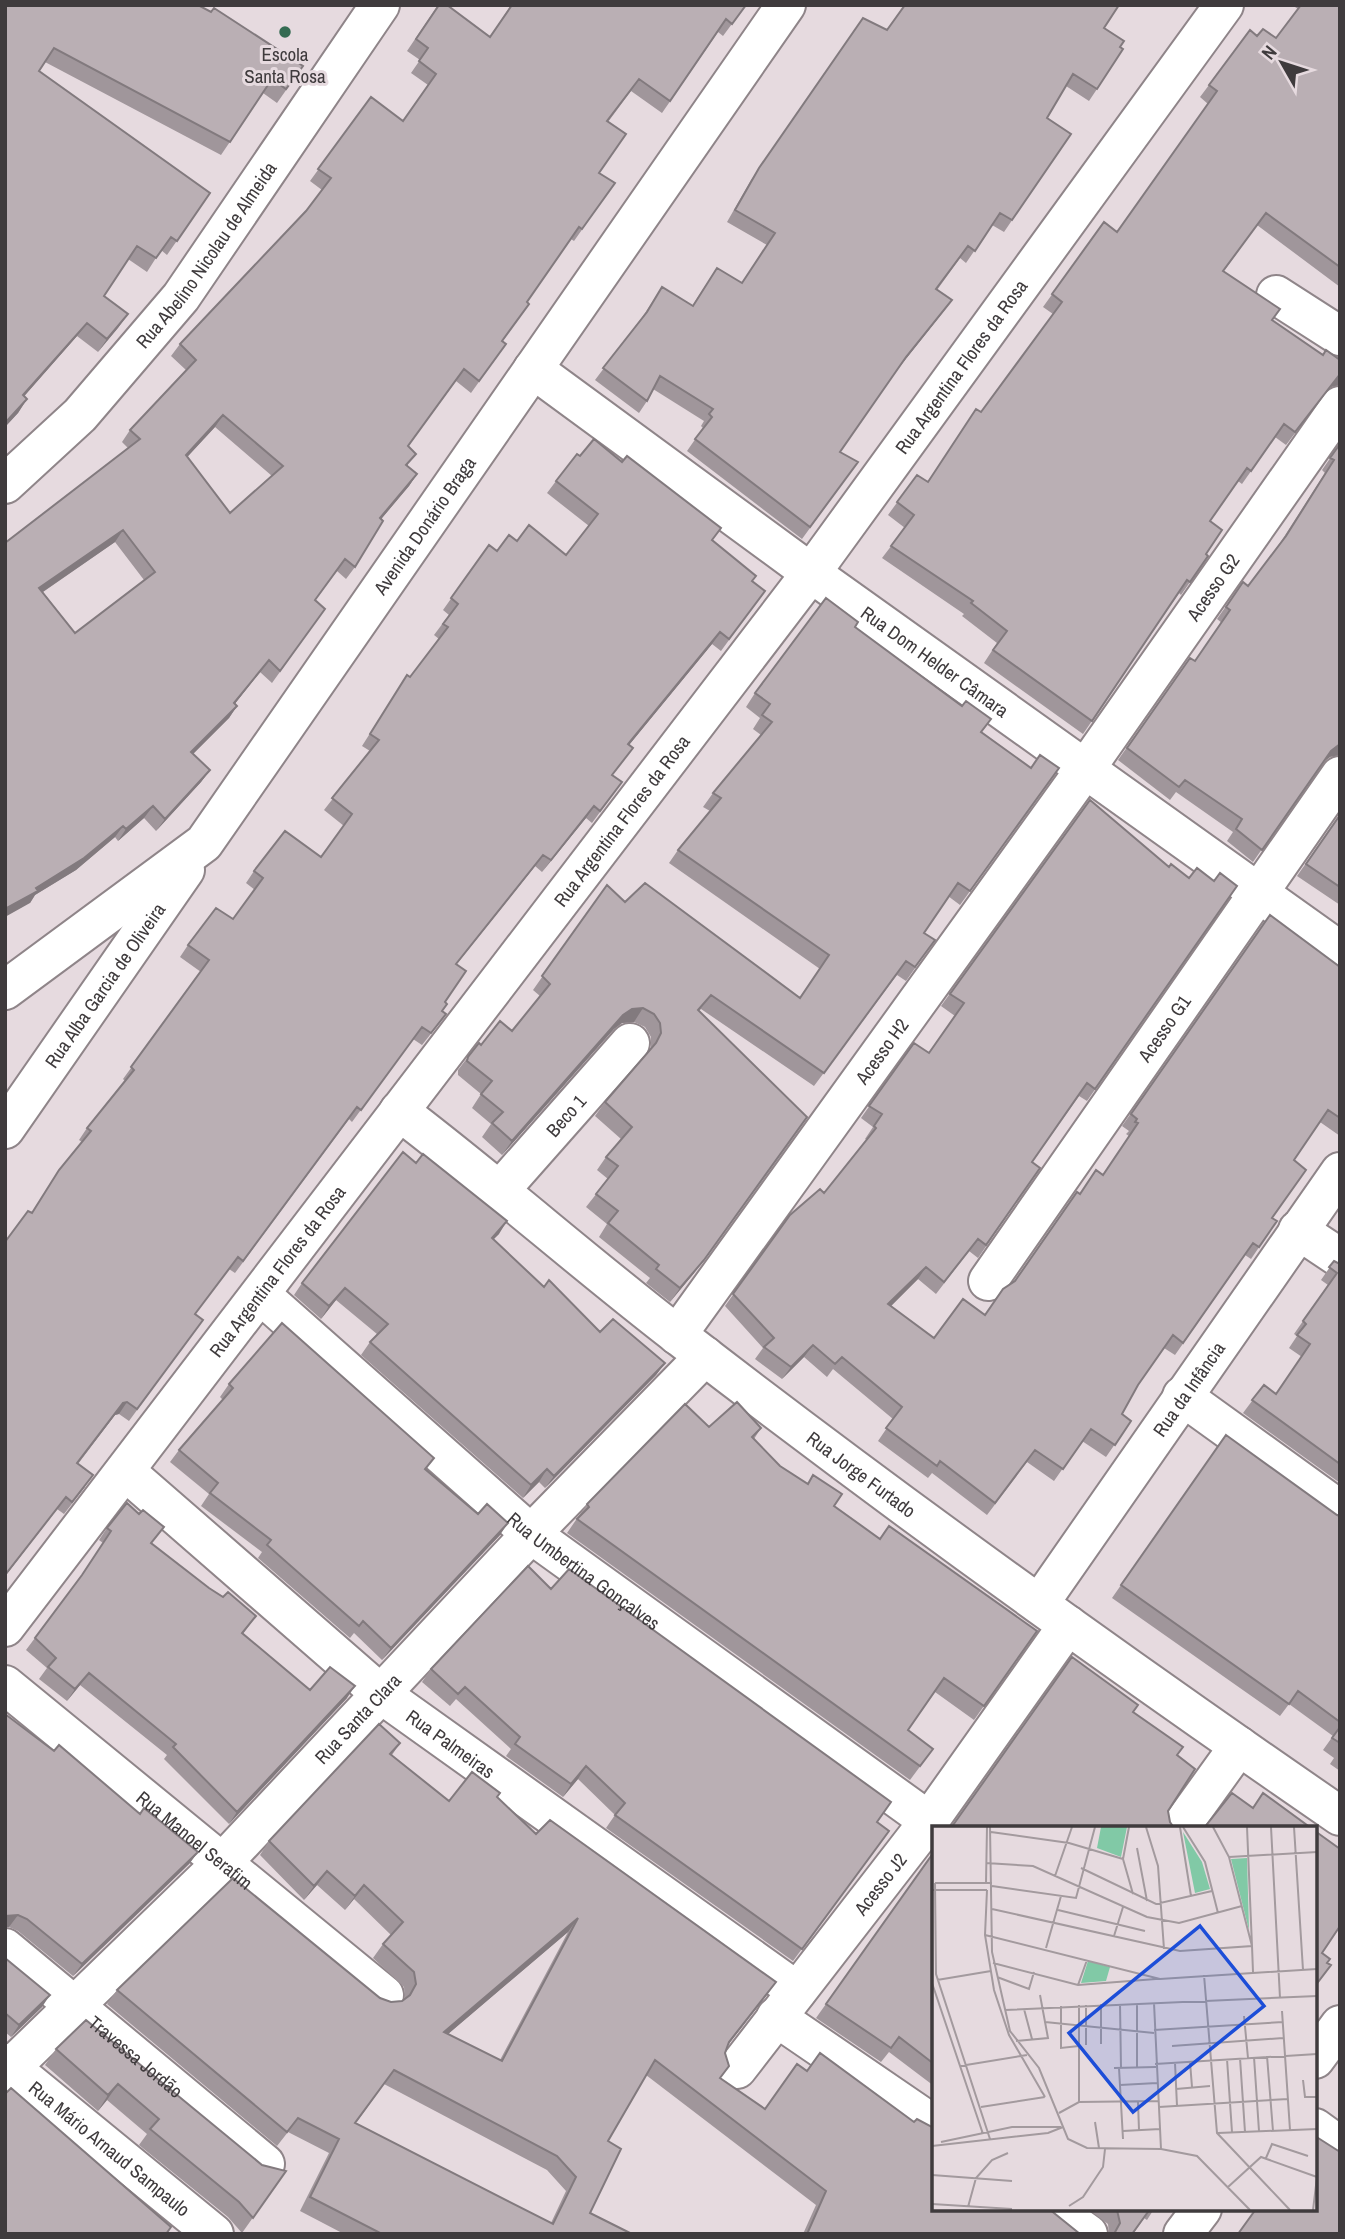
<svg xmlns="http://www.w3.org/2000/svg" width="1345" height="2239" viewBox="0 0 1345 2239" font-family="'Archivo Narrow',sans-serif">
	<rect width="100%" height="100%" fill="#e6dadf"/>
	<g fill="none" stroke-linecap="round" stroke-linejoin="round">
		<g stroke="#8f8589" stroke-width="42">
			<g id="minor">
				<path d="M1276,295l64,41"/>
				<path id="s1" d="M533,369l278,204 529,378"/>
				<path id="s2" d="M5,484l75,-69 101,-118 199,-292"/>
				<path id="s3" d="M5,990l199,-147 582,-838"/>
				<path id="s4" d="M399,1111c96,73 186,153 281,226 215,166 436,325 660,479"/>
				<path id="s5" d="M5,1129l180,-259"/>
				<path id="s6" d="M501,1189l129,-146"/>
				<path d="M1298,1230l42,28"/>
				<path id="s7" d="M988,1281l352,-505"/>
				<path id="s8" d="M261,1295l270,239 398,287"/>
				<path id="s9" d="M677,1335l409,-567 254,-362"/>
				<path d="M1182,1396l158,114"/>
				<path id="s10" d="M125,1471l256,223 416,297"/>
				<path id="s11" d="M1039,1604l301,-432"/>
				<path id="s12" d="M5,1627l806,-1054 413,-568"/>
				<path id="s13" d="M5,1685l379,310"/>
				<path d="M1180,1828l59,-82"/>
				<path id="s14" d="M5,1948l260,216"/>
				<path d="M776,2017l158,108"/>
				<path d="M1315,2059l25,-34"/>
				<path id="s15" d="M5,2063l209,171"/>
				<path id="s16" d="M737,2069l192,-248 139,-196"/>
				<path id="s17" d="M5,2073l218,-211 308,-328 174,-178"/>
				<path d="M1315,2128l25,18"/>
				<path d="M1053,2209l35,25"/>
				<path d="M1183,2234l19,-25"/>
			</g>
		</g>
		<use href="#minor" stroke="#fff" stroke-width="38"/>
	</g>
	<path fill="#a0969b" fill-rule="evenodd" d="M5,5l298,61 -26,37 -14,-10 -42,62 -176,-93 -6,9 171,122 -43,62 -6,-5 -14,22 -19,-13 -24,37 24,18 -30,38 -21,-16 -53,60 3,3 -9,14 -13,14z
		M438,5l52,32 21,-32h235l-23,31 -5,-4 -56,81 -31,-22 -23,31 -9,51 16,10 -41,58 -3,-2 -44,63 -24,39 3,3 -35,49 -15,-12 -48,65v20l9,8 -8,12 -28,33 -26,48 -9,12 -9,-8 -22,29 10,9 -53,74 -12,-11 -25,31 2,3 -8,12 -36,36 17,16 -9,12 -45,49 -12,-13 -26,23 -3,-4 -39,33 -41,25 -5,8 -25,-360 123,-95 -6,-6 8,-12 56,-60 -15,-14 9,-12 126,-133 16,-21 -12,-9 61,-84 32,24 25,-36 -17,-12 9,-13 -13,-9zM215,427l57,49 -42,37 -43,-56zM115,542l29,38 -69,53 -32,-41z
		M1292,5h48v282l-83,-62 -33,46 48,49 51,35 17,5v25l-10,2 -44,58 -11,-8 -33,47 -4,-3 -28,40 -4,33 2,2 -27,39 -2,-2 -96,141 -99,-71 13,-20 -35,-27 2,-2 -82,-56 23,-30 -17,-13 29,-40 11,7 53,-70 72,-98 -10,-7 61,-85 13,10 91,-128 -8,-7 9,-12 48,-49 19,2 22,-29z
		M863,18l24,12 217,-2 16,19 -23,42 -8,12 -23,-15 -19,32 24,16 -67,98 -12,-7 -26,38 -6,-5 -23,32 6,22 -45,56 -58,84 18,10 -56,77 -115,-88 16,-23 -2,-2 3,-5 -51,-32 -6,12 -8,12 -44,-33 46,-61 21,-32 30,19 25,-38 25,15 25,-38 -40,-23 24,-42z
		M1340,444l-10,313 -8,6 -69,99 -26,-21 6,-9 -57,-40 -6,8 -52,-40 72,-102 5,3 27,-38 -5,-4 26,-37 5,4 32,-43 45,-70 -3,-3z
		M556,481l157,59 40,42 3,21 -35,48 -9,-7 -83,101 -5,15 -12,15 10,7 -30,41 -6,-5 -44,54 -7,-6 -79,98 -19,62 -15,19 -9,-6 -61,83 -3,-3 -114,154 -6,-4 -34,45 8,6 -74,101 -10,-7 -4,1 -37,49 7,23 -21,27 -7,-5 -52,67v-334l27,-29 27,-43 23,-28 -3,-2 8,-12 38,-47 -2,-2 78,-107 -21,-15 8,-12 45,-26 22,-29 -9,-7 8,-12 67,-14 23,-31 -20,-16 46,-59 -8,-5 45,-71 3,2 29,-38 -5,-4 15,-20 -6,-5 46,-65 8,6 20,-10 49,14 23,-29 -42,-33z
		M855,627l107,79 29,13 -9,13 49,36h28l-99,137 -12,-9 -24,37 1,21 -19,27 -9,-6 -83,111 -113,-77 -2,2 -5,262 -24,29 -24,-19 4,-5 -51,-41 8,-13 -21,-17 22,-28 -11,-9 9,-13 15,-18 -26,-23 10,-14 44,-51 2,-4v-10l-6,-10 -11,-5 -12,1 -8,6 -112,126 -20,-18 9,-13 -19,-16 9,-14 -23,-19v-5l10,-13 13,-12 31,-14 28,-35 -7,-6 74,-105 18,17 175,95 20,-28 -151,-106 9,-13 32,-39 -7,-4 10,-14 48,-58 -8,-6 7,-11 -14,-11 9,-14z
		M1090,800l79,67 20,11 25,3 23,5 -150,215 -8,-5 -47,66 8,6 -62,90 -9,-7 -33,43 -18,-15 -27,27 43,32 51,-23 29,-34 66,-87 23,-19 26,-39 -3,-2 3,-3 -7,-5 148,-211 70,52v169l-20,-14 -26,38 -22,58 5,3 -26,38 -6,-4 -70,100 -11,-7 -26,37 -16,29 9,7 -25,36 -24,-16 -28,40 -27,-19 -40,53 -55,-42 -4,5 -50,-37 15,-22 -60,-50 -6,8 -23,-20 -22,22 -27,-20 8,-11 -38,-42 65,-91 34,-22 43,-53 -2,-1 8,-12 -12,-9 53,-75 15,10 26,-37 -14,-10z
		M1340,815v90l-43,-29z
		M499,1234l-6,5 51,48 56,45 65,31 -9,12 -111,113 -6,-6 -16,16 -162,-143 9,-13 7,-8 -41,-34 -15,19 -27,-24 8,-12z
		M1334,1261l6,3v219l-97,-70 21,-28 12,9 26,-37 -13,-9 8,-12 -3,-2 34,-49 -7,-5z
		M229,1384l205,74 -8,11 74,66 -118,125 -28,-27 -4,5 -92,-80 4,-6 -61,-46 8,-12 -39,-32 9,-12 44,-50 -3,-3z
		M709,1427l52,1 -7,11 26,27 54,40 46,33 157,92 -63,89 -39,-28 -27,38 25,19 -23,31 -343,-247 20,-29z
		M1226,1435l111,80 3,1v255l-10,-7 4,-6 -11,-8 10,-14 -44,-32 -9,12 -168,-118z
		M107,1528l45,16 57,44 47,28 -13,18 67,56 37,8 -118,126 -65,-65 3,-4 -87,-70 -13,16 -28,-22 8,-11 -21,-18 53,-71 24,-36 -4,-3z
		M551,1589l326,233 3,21 -87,118 -187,-133 9,-13 -37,-36 -15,18 -57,-41 5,-7 -55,-50 -6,7 -28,-24 9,-13z
		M400,1743l-8,12 57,46 48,-4 39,37 230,162 -38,49 -3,8 -5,25 45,31 42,-38 107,51 166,112h-277l13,-29 -170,-130 -38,66 -18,72 42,21h-288l-44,-23 29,-58 -41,-21 -11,14 -170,-142 10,-14 263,8 11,4 11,-1 3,-2 -1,-12 -31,-29 10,-14 8,-9 -37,-36 -9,11 -28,-25 -13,15 -44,-45 9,-14zM568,1932l-68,128 -52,-26zM384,2084l163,86 19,21 -15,32 -195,-100z
		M54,1751l86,63 58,38 -9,12 -116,112 -55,-45 -9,-4z
		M934,1852v234l-45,-34 -8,10 -65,-44z
		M5,1958l37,49 -31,30 -6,-5z
		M56,2049l206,116 24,6 -44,62 -14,-16 -89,-72 8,-11 -40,-34 -9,11 -53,-46z
		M1088,2209h66l-7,11 -3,-2 -11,16h-24l-1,-10z"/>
	<path fill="#827a7e" d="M952,300l-9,12 -45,57 8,-12z
		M128,314l-10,14 -20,24 9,-13z
		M87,323l-10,13 -64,73 10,-14z
		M1340,374v11l-10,2 -44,58z
		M27,399l-9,14 -13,14v-4z
		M223,415l-8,12 -37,40 8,-12z
		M417,474l-8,12 -37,44 8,-12z
		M123,530l-8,12 -84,58 8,-12z
		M720,632l-8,12 -92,112 8,-12z
		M269,660l-9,12 -34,43 8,-12z
		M237,706l-8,12 -46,46 8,-12z
		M1340,744v11l-10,2 -8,6 9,-12z
		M210,770l-9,12 -45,49 9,-12z
		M153,806l-9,12 -26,23 8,-12z
		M594,806l-8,12 -44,54 9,-12z
		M123,826l-8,11 -39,33 -41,25 -5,8 -25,14v-8z
		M543,855l-8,11 -88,110 9,-12z
		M643,1008l-9,14 -12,1 -8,6 -112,126 10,-14 111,-126 9,-6z
		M807,1117l-113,156 -24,29 10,-14z
		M507,1221l-8,13 -16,16 9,-12z
		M926,1267l-8,12 -38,38 8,-13z
		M345,1288l-9,12 -15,19 8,-13z
		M813,1345l-9,12 -22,22 9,-12z
		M665,1363l-9,12 -111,113 9,-12z
		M127,1402l-8,12 -4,1 -46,60 54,-72z
		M547,1469l-8,13 -16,16 8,-13z
		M66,1497l-9,12 -52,67v-1z
		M508,1523l-8,12 -118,125 9,-12z
		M89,1673l-9,12 -13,16 8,-12z
		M355,1686l-8,12 -118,126 8,-12z
		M586,1766l-8,13 -15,18 8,-13z
		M198,1852l-9,12 -116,112 9,-12z
		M327,1871l-10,14 -13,15 10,-14z
		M364,1885l-10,14 -9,11 10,-14z
		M6,1915h12l-9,12h-4v-11z
		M578,1918l-10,14 -134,114 10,-14z
		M776,1982l-10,14 -47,60 10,-14z
		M50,1995l-8,12 -31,30 8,-12z
		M118,2084l-11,16 -9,11 10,-16z"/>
	<path fill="#baafb4" stroke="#827a7e" stroke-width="2" fill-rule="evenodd" d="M5,5h193l13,7 3,-4 89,58 -17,23 -14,-10 -42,63 -176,-94 -15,23 171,122 -33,48 -6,-4 -15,21 -19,-12 -33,50 24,18 -21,25 -20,-16 -64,72 4,4 -22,24z
		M439,5h8l43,32 22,-32h234l-14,19 -6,-5 -56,82 -31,-22 -32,42 19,13 -27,39 16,10 -33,46 -3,-2 -52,75 2,2 -27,37 4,3 -27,37 -15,-12 -56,77 8,8 -10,11 11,9 -37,44 3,3 -28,46 -10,-8 -30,41 10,9 -45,62 -11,-11 -35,43 3,3 -46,46 19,18 -45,49 -12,-13 -27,23 -3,-3 -39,32 -48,30 2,3 -33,18v-366l135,-104 -10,-9 66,-70 -16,-16 126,-133 25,-33 -13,-9 53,-72 32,24 33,-47 -17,-13 9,-13 -12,-9zM223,415l60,51 -53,47 -44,-58zM123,530l32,42 -80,61 -36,-45z
		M905,5h214l-15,23 20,13 -4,6 3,2 -26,40 -24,-15 -26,44 24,16 -59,86 -12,-7 -25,38 -7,-5 -32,43 16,11 -46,57 -66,95 18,10 -48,65 -115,-88 17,-22 -3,-3 4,-5 -53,-33 -13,25 -44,-33 44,-56 15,-25 31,19 24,-38 25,15 33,-50 -40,-23 24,-42 104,-150 24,12z
		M1301,5h39v262l-74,-54 -43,58 57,38 -8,11 51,35 3,-5 14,10v14l-45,58 -11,-8 -33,47 -4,-3 -37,53 12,9 -16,24 2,2 -18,26 -3,-2 -95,141 -99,-71 14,-19 -36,-28 2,-2 -82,-55 23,-31 -17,-13 20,-27 11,7 48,-73 5,3 81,-110 -10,-8 52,-72 13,10 100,-141 -8,-6 41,-55 7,6 6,-7 13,9z
		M594,439l28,23 5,-6 94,72 -9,12 44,36 -4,5 13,10 -36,48 -9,-7 -92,112 5,4 -21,27 10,7 -22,29 -6,-5 -43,54 -8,-5 -87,109 10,7 -21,31 2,2 -5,7 4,3 -15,19 -9,-6 -61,83 -4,-3 -114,154 -5,-4 -43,57 8,6 -66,89 -10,-7 -4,1 -46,60 16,12 -21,27 -6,-5 -61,78v-333l23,-31 4,2 27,-43 32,-39 -4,-3 47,-58 -3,-3 78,-107 -21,-15 28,-37 17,11 30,-41 -9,-7 31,-40 36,26 31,-43 -20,-16 47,-58 -9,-6 37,-59 3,2 38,-50 -5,-3 15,-20 -7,-6 38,-53 8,6 12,-16 8,6 12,-16 37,30 32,-41 -42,-33 21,-27 3,2z
		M1340,444v300l-9,7 -69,99 -26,-21 6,-10 -57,-39 -6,7 -52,-39 63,-90 5,3 35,-51 -4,-3 17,-25 5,4 38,-50 48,-76 -4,-2z
		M826,598l32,24 -3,5 107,79 4,-5 25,18 -10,13 50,36 9,-13 19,13 -89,123 -12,-8 -34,50 11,7 -20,27 -9,-6 -82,112 -113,-78 -13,15 109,107 -103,143 -24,28 -24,-19 3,-4 -51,-42 10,-12 -22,-17 22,-28 -12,-9 26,-30 -27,-25 51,-59 5,-10 -1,-10 -6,-9 -11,-6 -11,1 -9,6 -111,126 -20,-18 11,-11 -22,-18 11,-13 -25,-20 1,-4 11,-14 2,2 19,-24 12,10 38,-47 -8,-8 65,-91 18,17 20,-19 155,115 29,-43 -151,-105 43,-52 -8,-5 59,-71 -10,-7 8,-11 -15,-11z
		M1090,800l79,67 2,-3 18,14 8,-10 17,13 6,-8 17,13 -142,203 -8,-6 -55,79 8,6 -54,77 -8,-6 -34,43 -18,-15 -38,37 46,34 29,-39 22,16 18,-26 12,-8 62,-89 3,2 16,-24 7,5 35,-52 -3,-1 2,-3 -6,-5 139,-199 70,52v151l-12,-8 -34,50 12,10 -34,48 5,3 -18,26 -6,-4 -70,100 -10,-8 -35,50 -16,29 9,7 -16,24 -24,-16 -28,40 -28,-19 -40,53 -55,-42 -3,5 -51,-38 16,-21 -60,-50 -7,7 -22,-19 -22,22 -27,-20 10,-9 -41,-44 57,-79 30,-26 4,4 52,-65 -2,-2 8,-12 -13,-8 45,-63 15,10 35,-50 -14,-9z
		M1340,815v72l-34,-23z
		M403,1152l13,11 7,-9 84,67 -15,17 52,49 5,-7 51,52 13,-13 52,44 -111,113 -7,-7 -16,16 -161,-143 18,-18 -43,-36 -16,18 -27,-23z
		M1334,1261l6,3v200l-88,-64 12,-15 12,9 34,-50 -13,-9 9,-11 -3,-3 34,-48 -8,-6z
		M282,1323l152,135 -9,11 53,45 9,-10 21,19 -117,125 -28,-27 -4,5 -92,-81 4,-5 -61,-47 8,-10 -39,-33 54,-62 -4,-4z
		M737,1402l24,26 -9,9 28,29 28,18 5,-9 29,19 -8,12 46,33 9,-13 148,105 -53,75 -40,-28 -36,52 25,19 -13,17 -343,-247 12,-12 -2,-3 98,-100 24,23z
		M1226,1435l111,80 3,1v206l-42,-31 -9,13 -168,-119z
		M127,1503l12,11 4,-4 21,17 -13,16 58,45 14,9 5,-5 28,24 -14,17 68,57 20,-23 25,19 -118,126 -64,-65 3,-3 -87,-71 -14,16 -27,-22 8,-9 -21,-20 47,-63 29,-44 -4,-3z
		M528,1566l23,23 18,-20 322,233 -14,20 12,9 -87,118 -187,-134 10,-12 -39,-37 -15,18 -56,-40 5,-7 -55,-50 -7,7 -27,-25z
		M1072,1657l66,48 -5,7 50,35 -6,8 18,14 -27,42 2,11 4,6h-223z
		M5,1714l49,37 5,-6 81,69 4,-6 54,44 -116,112 -55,-45 -9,-4 -13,1z
		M379,1724l21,19 -10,11 59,47 23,-29 28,21 -3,4 39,37 14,-14 226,162 -47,60 -4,11 4,13 -9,12 45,31 32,-45 10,7 13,-18 94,69 3,-3 17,9v81h115l31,25h-273l19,-43 -171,-131 -47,81 13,8 -31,64 42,21h-250l-72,-37 29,-58 -41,-21 -11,14 -170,-142 116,-112 147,120 11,4 11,-1 8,-6 6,-11 -2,-12 -31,-28 20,-22 -39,-37 -9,11 -28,-25 -13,15 -45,-45zM578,1918l-76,143 -58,-29zM394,2070l163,86 19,21 -23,47 -198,-101z
		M1340,1727v16l-8,-5z
		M1232,1793l21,15 10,-15 48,35h-107z
		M1315,1831l25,18v77l-18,27 8,6 -3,4 4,2 -16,21z
		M934,1852v212l-35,-27 -8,11 -65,-44z
		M5,1958l45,37 -31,30 -14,-12z
		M86,2020l176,145 24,6 -33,47 -14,-16 -89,-73 9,-10 -41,-35 -10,11 -52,-46z
		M11,2088l160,139 -5,7h-161v-140z
		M1315,2136l25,16v82h-102l18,-25h59z
		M1116,2209h34l-18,25h-18l6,-11 -3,-13z"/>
	<circle fill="#346b52" stroke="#e6dadf" stroke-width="2.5" cx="285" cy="32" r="7"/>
	<g text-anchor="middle" stroke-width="6" stroke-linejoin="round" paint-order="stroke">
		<g font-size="19" fill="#3f3b3d" stroke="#e6dadf">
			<text x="285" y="61">Escola<tspan x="285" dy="22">Santa Rosa</tspan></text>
		</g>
		<g font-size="19" fill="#3f3b3d" stroke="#e6dadf">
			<text dy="7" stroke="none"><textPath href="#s2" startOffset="306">Rua Abelino Nicolau de Almeida</textPath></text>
			<text dy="7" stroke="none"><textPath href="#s12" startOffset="1582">Rua Argentina Flores da Rosa</textPath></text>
			<text dy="7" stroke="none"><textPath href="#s3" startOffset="634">Avenida Donário Braga</textPath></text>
			<text dy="7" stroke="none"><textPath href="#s9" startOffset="920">Acesso G2</textPath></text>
			<text dy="7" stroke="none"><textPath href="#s1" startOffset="497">Rua Dom Helder Câmara</textPath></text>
			<text dy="7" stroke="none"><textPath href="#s12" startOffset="1015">Rua Argentina Flores da Rosa</textPath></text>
			<text dy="7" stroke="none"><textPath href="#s5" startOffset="175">Rua Alba Garcia de Oliveira</textPath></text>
			<text dy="7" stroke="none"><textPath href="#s7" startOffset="308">Acesso G1</textPath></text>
			<text dy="7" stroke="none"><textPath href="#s9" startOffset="350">Acesso H2</textPath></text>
			<text dy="7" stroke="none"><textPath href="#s6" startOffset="98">Beco 1</textPath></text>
			<text dy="7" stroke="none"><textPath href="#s12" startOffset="448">Rua Argentina Flores da Rosa</textPath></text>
			<text dy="7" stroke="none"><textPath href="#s11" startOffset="262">Rua da Infância</textPath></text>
			<text dy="7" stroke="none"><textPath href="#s4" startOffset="588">Rua Jorge Furtado</textPath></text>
			<text dy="7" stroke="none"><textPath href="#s8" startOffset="425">Rua Umbertina Gonçalves</textPath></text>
			<text dy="7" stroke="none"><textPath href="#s17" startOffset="500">Rua Santa Clara</textPath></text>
			<text dy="7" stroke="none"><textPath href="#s10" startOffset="425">Rua Palmeiras</textPath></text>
			<text dy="7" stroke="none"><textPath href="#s13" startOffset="245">Rua Manoel Serafim</textPath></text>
			<text dy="7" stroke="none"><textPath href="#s16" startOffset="234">Acesso J2</textPath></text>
			<text dy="7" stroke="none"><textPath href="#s14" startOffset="170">Travessa Jordão</textPath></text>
			<text dy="7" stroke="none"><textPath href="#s15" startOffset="135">Rua Mário Arnaud Sampaulo</textPath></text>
		</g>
	</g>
	<g transform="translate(932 1826)">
		<rect width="385" height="385" fill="#e6dadf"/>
		<path d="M169,1h26l-6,30 -24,-9zM251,6l19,30 8,27 -15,4zM315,32l2,72 -18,-71zM156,135l22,6 -4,14 -25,2z" fill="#81c9a6"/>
		<path fill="none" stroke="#a39a9e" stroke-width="2" d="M58,1l2,125 18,79 29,37 29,71 19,9 74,1 36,7 53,54M197,1l-6,32 10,35M214,1l12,39 6,83M248,1l11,69M251,1l22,35 13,51M281,1l16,30 23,89 1,26M339,1l9,171M362,1l9,143M59,6l78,11 54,16M205,22l10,53M297,31l88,-5M54,37l47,3 114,51 32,6 63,-17M149,42l75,36 56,-13M123,50l17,-49M3,57l1,91 54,165M3,57h57M54,57l1,-56M60,60l84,12 19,-71M0,64h55M55,64l-2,45 9,55 15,45 36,62M60,83l188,42 72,-5 -5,-119M126,84l87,21M53,109l175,44 157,-10M182,110l9,-29M114,122l15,-52M61,137l85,22 78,-6M272,149l13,158 73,77M65,151l32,12 5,-17M5,154l54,-9M0,157l51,151M146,159l9,-25M222,177l7,146M188,178l1,64M205,178v64M147,179v97M129,180v42l18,-2M92,183l8,30M73,184l312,-14M350,185l8,119M312,190l4,42M113,196l109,11M222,204l129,-8M84,215l32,-3 -8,-43M169,218v-40M154,219v-40M240,220l111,-8M335,230l6,75M322,231l5,74M308,232l5,74M295,233l5,73M258,236l2,25M243,237l2,43M223,238l162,-10M28,240l67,-11M182,242l42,-1M187,242l4,71M371,254l2,17h12M188,259l37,-2M244,263l34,-3M206,276l1,28M49,281l64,-10M227,281l129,-8M127,287l20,-11 79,-1M163,296l4,26M191,305l37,-2M286,307l99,-4M9,316l71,-15h49M0,320l116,-13 15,-6M334,332l6,-14 36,12M0,349l80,6M296,361l33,-30 56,20M0,378l80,5M137,380l14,-9 20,-30 2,-18M36,381l8,-29 16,-18 16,-7M381,384l4,-33"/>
		<path fill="#1d4ed8" fill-opacity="0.15" stroke="#1d4ed8" stroke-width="3.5" d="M268,100l64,80 -131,106 -64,-79z"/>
		<rect width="385" height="385" fill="none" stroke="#3f3b3d" stroke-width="3.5"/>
	</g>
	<rect width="1345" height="2239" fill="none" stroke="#3f3b3d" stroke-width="14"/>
	<g transform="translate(1282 63) rotate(309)" stroke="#e6dadf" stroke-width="5" paint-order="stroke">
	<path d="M0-5L12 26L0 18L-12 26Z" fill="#3f3b3d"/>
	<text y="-10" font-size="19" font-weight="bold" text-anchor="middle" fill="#3f3b3d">N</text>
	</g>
</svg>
